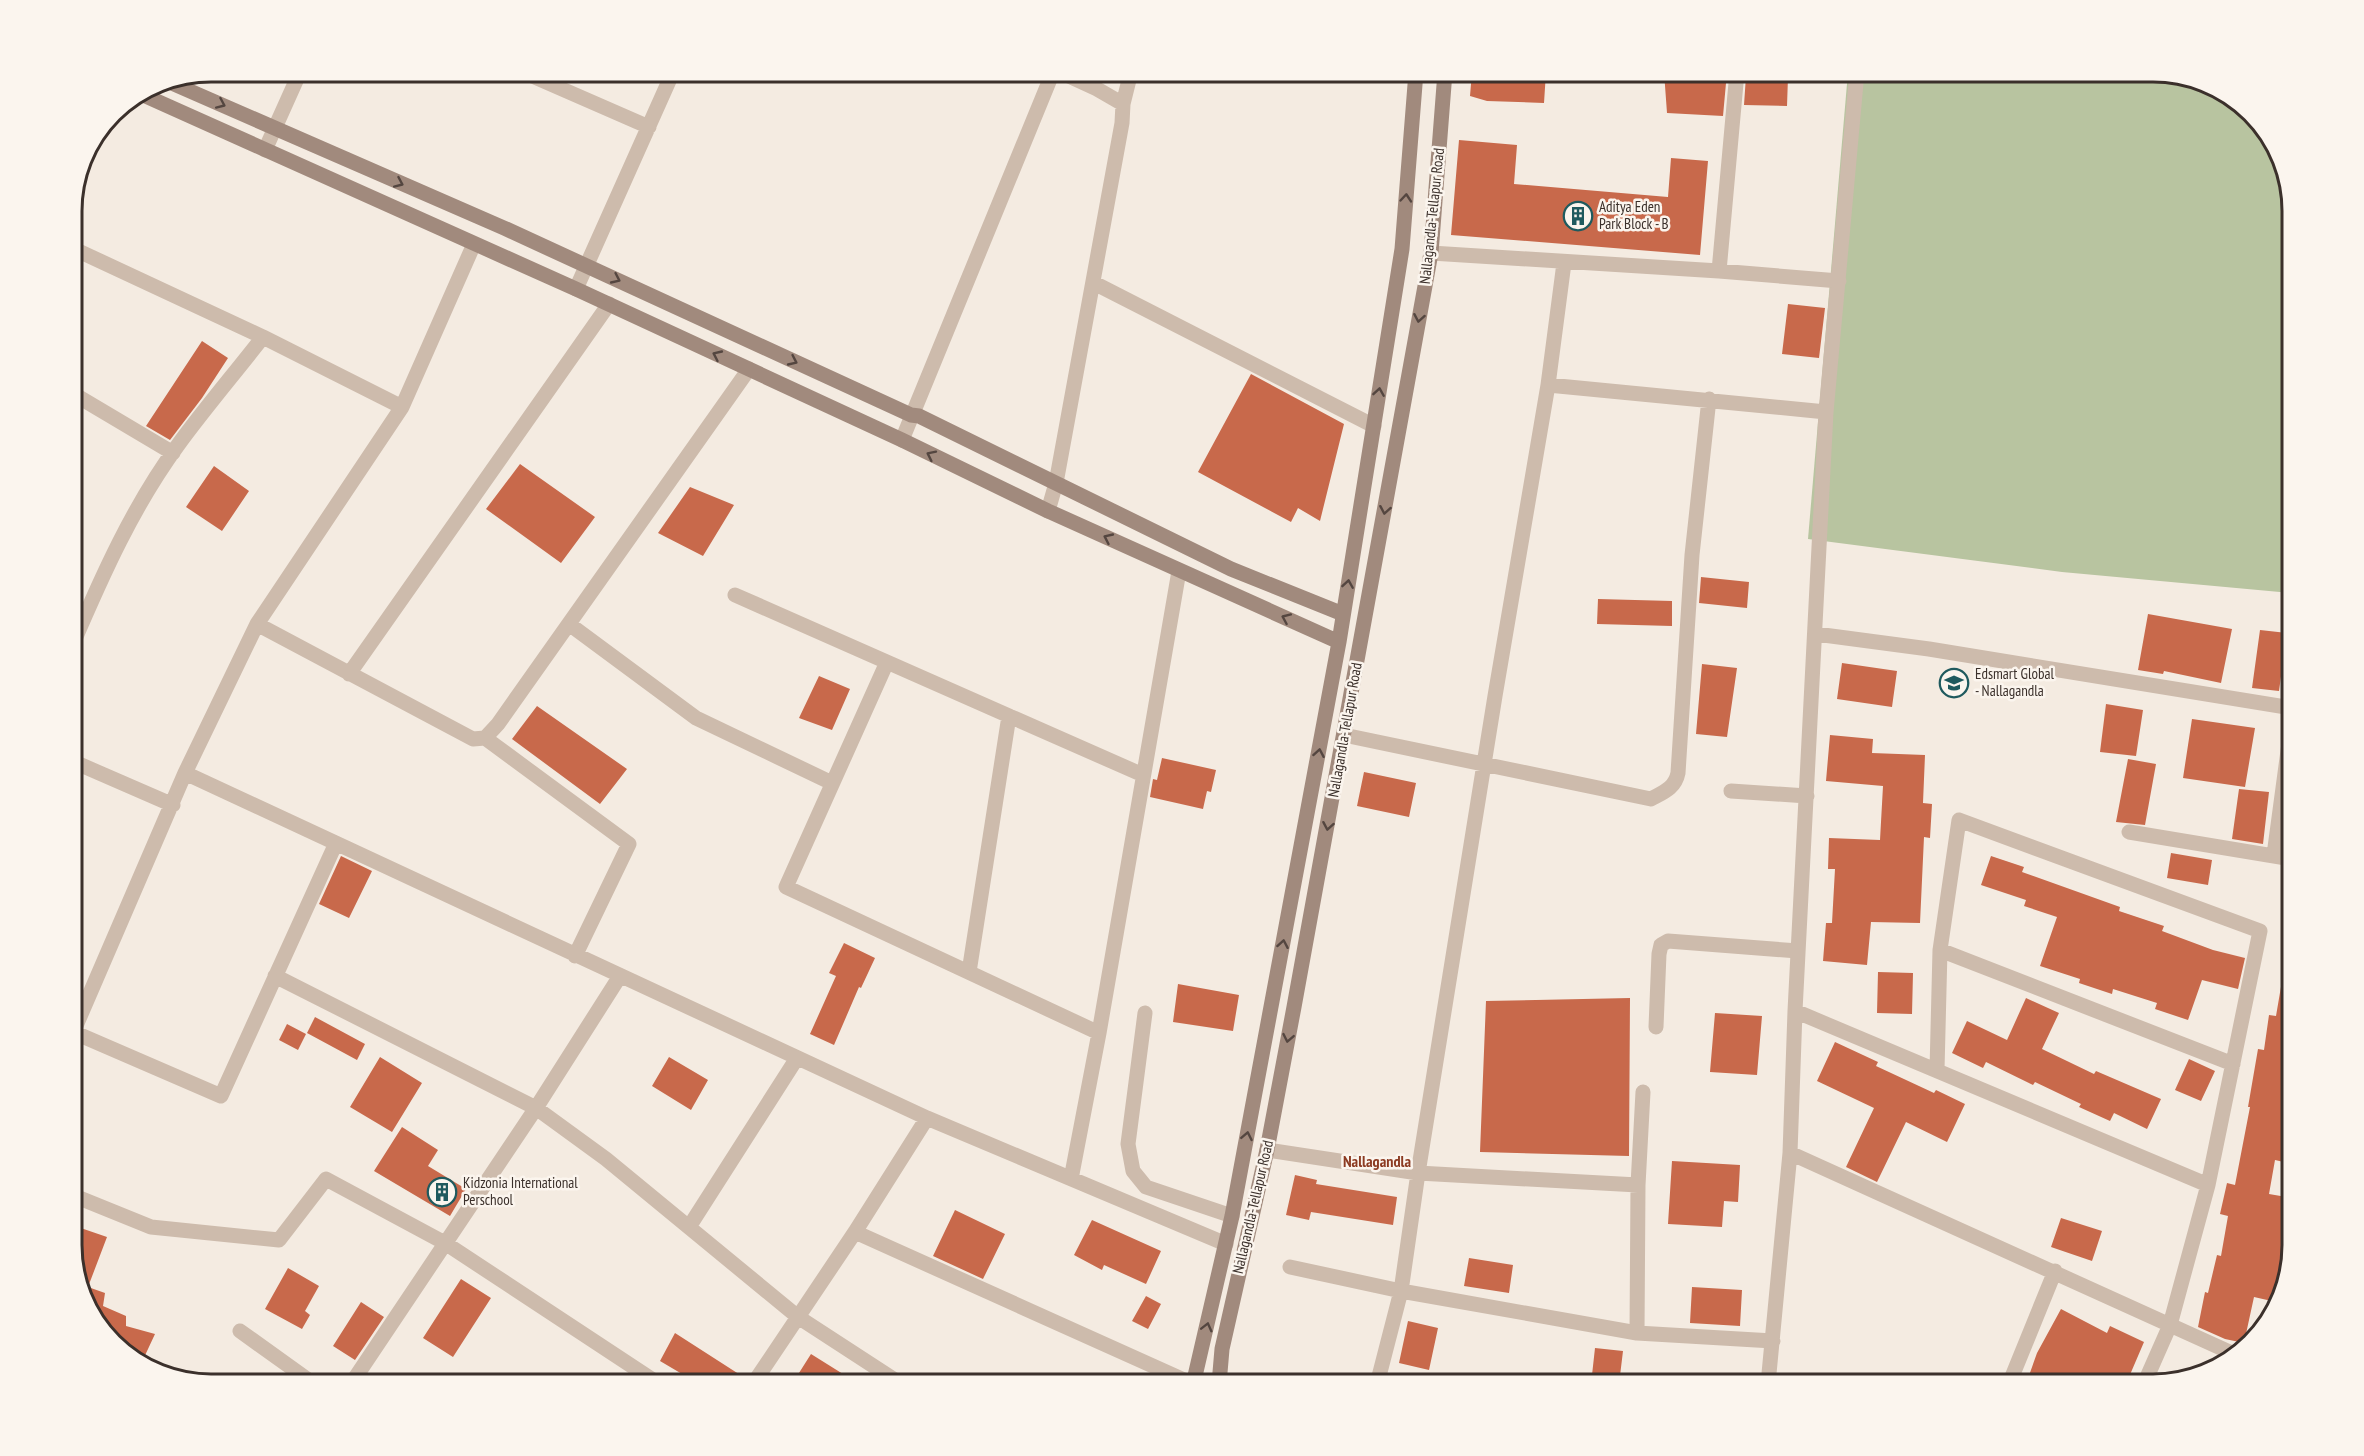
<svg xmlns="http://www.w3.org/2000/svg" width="2364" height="1456" viewBox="0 0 2364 1456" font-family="'PT Sans Narrow',sans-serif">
	<rect width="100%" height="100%" fill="#f4ebe1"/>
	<path fill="#b8c4a0" d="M1848,72h304l70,19 51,51 19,61v390l-230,-21 -254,-33z"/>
	<path fill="#c8694b" d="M1472,72h74l-2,31 -57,-2 -17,-5z
		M1664,72h63l-4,44 -56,-3z
		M1746,76l42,1 -1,29 -43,-1z
		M1459,140l58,5 -3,39 154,13 3,-39 37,3 -8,94 -249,-20z
		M1788,304l37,4 -6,50 -37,-4z
		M202,341l26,17 -26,40 -32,42 -24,-14z
		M1251,374l93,50 -24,97 -22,-13 -7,14 -93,-50z
		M520,464l75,53 -34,46 -75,-54z
		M214,466l35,25 -27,40 -36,-24z
		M690,487l44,18 -31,51 -45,-23z
		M1701,577l48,5 -2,26 -48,-5z
		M1598,599l74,2v25l-75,-2z
		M2148,614l84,15 -11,54 -57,-12 -1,3 -25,-4z
		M2260,630l27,3 -8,58 -27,-3z
		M1842,663l55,8 -5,36 -55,-8z
		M1702,664l35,4 -10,69 -31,-3z
		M819,676l31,13 -18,41 -33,-12z
		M2106,704l37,6 -7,46 -36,-4z
		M537,706l90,63 -27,35 -88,-65z
		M2192,719l63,9 -10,59 -62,-9z
		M1830,735l43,4 -1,14 53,2 -2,48 9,1 -2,34 -6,-1 -4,86 -49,-1 -4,43 -44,-4 3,-38h6l3,-54h-7l1,-31 51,2 3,-54 -57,-5z
		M1162,758l54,12 -5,22 -4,-1 -4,18 -53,-12 3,-18 4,1z
		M2128,759l28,5 -11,61 -29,-3z
		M1364,772l52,11 -7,34 -52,-11z
		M2239,789l30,3 -6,52 -31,-5z
		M2171,853l41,7 -4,25 -41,-7z
		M341,856l31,15 -23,47 -30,-14z
		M1991,856l33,11 -2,5 98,35 -1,4 45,15 -2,5 51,19 32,8 -7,31 -36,-9 -14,40 -33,-11 2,-6 -44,-14 -1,5 -33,-11 1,-4 -40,-13 17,-49 -33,-11 2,-6 -45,-15z
		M844,943l31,15 -14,30 -2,-1 -25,58 -24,-11 26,-58 -7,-3z
		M1878,972l35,1 -1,41 -35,-1z
		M2283,975l9,1v188l-17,-4 -6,34 23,4v47l-16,57 -22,-5 -10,46 -19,-4 -27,-12 7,-35 3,1 9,-38 4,1 7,-40 -8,-2 7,-31 8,2 15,-78h-2l10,-58 6,1 5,-35 7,1z
		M1178,984l61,11 -6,36 -60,-9z
		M1630,998l-1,158 -149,-4 6,-151z
		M2026,998l33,15 -17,36 52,25 2,-3 65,28 -14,30 -33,-16 -4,8 -31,-14 2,-3 -46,-22 -2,3 -47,-23 -3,6 -31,-15 15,-32 40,19z
		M1715,1013l47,3 -5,59 -47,-3z
		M315,1017l50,27 -8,16 -50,-27z
		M287,1024l19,10 -8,16 -19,-10z
		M1835,1042l43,20 -2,4 58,27 2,-3 29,14 -18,38 -41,-20 -29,60 -31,-15 28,-59 -57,-27z
		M380,1057l42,26 -30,49 -42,-25z
		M669,1057l39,23 -17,30 -39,-24z
		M2189,1059l26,12 -14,30 -26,-11z
		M402,1127l36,23 -10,16 38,23 -16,27 -76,-45z
		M1672,1161l68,4 -2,37 -14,-1 -2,26 -54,-3z
		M1295,1175l22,5 -1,4 81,13 -4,28 -82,-13 -2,8 -23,-5z
		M955,1210l50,24 -22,45 -50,-23z
		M2061,1218l41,13 -10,30 -41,-14z
		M1092,1220l69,31 -15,33 -42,-19 -2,5 -28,-15z
		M72,1225l35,12 -19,50 17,6 -2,13 23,10v10l29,8 -14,30 -50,-50 -19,-61z
		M1469,1258l44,7 -4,28 -45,-7z
		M288,1268l31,18 -14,25 5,4 -8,14 -37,-20z
		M461,1279l30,19 -38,59 -30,-19z
		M1692,1287l50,3 -2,36 -50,-3z
		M1146,1296l15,8 -13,25 -16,-8z
		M361,1302l23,15 -29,43 -22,-14z
		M2061,1309l46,24 3,-7 34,16 -18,42h-100l11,-31z
		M1408,1321l30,7 -9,42 -30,-7z
		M675,1333l70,45 -2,6h-44l-39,-23z
		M1595,1348l28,3 -4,33h-28z
		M811,1354l48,30h-67z"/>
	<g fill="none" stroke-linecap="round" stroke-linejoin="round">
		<path stroke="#cdbbac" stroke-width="15" d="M523,72l126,55
			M1123,104l8,-32
			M265,150l35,-78
			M72,248l191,89 139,70
			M1431,253l288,18 120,10
			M1719,271l18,-199
			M1094,283l280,143
			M576,289l97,-217
			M1548,385l16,-122
			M72,393l101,60
			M902,440l151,-368
			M1048,511l8,-28 66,-360 1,-19 -26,-15 -37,-17
			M735,595l408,180
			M257,624l216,115 12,-1 13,-14 251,-355
			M569,624l127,94 136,65
			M1816,634l113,15 363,59
			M72,646c30,-70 61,-140 106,-201 27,-37 57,-72 85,-108
			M887,662l-101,225 313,146
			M349,674l260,-370
			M1344,735l307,64c13,-7 24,-11 27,-26l14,-218 17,-156
			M485,738l144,106 -54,112
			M72,761l101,44
			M185,773l742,345 299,126
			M1731,791l76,5
			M2129,832l163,27
			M2274,855l18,-134
			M1940,950l293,114
			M969,972l40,-256
			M275,976l261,132 70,51 192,158 103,67
			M1795,1011l413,174
			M1145,1013l-17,131 5,27 13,16 86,29
			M1656,1027l3,-73 2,-9 7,-4 130,10
			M73,1032l148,64 115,-253
			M72,1035l113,-262 72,-149 145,-217 72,-163
			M1937,1070l3,-120 19,-130 301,111 -52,254 -38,140 -26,59
			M1267,1150l151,23 220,12
			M1790,1153l444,201
			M1071,1179l28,-146 80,-462
			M72,1195l79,32 128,13 47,-61 119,64 214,141
			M689,1227l108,-169
			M855,1232l338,152
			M1290,1267l111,24 236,42 136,8
			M240,1331l74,53
			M1637,1333l1,-148 5,-93
			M351,1384l185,-276 84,-132
			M753,1384l102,-152 72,-114
			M1377,1384l24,-93 17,-118 77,-477 53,-311 278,27
			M1768,1384l22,-231 5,-142 31,-599 31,-340
			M2009,1384l46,-113"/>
		<path stroke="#a18a7d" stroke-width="15" d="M167,81l337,147 407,187 8,1 312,153 112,45
			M141,94l435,195 326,151 146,71 291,131
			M1196,1384l-1,-8 37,-160 107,-574 63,-393 14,-177
			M1219,1384l3,-35 45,-199 27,-143 137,-754 14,-181"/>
	</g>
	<defs><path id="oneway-chevron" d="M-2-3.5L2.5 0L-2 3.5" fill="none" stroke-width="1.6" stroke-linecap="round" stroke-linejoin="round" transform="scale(1.5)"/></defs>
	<g stroke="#544640">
		<use href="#oneway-chevron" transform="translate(221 104) rotate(24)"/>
		<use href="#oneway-chevron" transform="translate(399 183) rotate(24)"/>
		<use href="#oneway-chevron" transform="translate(1406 198) rotate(-85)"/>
		<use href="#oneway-chevron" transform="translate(616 279) rotate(25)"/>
		<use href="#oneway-chevron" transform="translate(1419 318) rotate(100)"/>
		<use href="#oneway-chevron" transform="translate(717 355) rotate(-155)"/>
		<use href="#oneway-chevron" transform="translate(793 361) rotate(25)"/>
		<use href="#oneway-chevron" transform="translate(1379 392) rotate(-81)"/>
		<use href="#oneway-chevron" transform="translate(931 455) rotate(-154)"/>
		<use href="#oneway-chevron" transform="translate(1385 510) rotate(100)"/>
		<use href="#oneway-chevron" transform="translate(1108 538) rotate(-155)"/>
		<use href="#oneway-chevron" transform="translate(1348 584) rotate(-81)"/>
		<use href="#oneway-chevron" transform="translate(1286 618) rotate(-156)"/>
		<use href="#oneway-chevron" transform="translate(1319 753) rotate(-80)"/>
		<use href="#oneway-chevron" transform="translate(1328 826) rotate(100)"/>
		<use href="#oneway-chevron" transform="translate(1283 944) rotate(-80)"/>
		<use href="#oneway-chevron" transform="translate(1288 1038) rotate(101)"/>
		<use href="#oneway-chevron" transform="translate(1247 1136) rotate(-79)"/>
		<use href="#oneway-chevron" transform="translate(1207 1327) rotate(-76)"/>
	</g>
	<defs>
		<g id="building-ring" transform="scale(1.5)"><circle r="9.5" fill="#fbf5ee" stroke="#1f5a5e" stroke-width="1.5"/><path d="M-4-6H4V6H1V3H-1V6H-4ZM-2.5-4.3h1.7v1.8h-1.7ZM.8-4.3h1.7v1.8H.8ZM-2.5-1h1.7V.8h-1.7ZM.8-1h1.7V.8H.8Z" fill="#1f5a5e"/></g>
		<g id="university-ring" transform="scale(1.5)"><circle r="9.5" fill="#fbf5ee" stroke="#1f5a5e" stroke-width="1.5"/><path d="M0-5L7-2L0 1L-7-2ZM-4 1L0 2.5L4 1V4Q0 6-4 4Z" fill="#1f5a5e"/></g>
	</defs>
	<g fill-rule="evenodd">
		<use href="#building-ring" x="1578" y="216"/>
		<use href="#university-ring" x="1954" y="683"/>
		<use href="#building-ring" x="442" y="1192"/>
	</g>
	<g text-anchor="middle" stroke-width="5" stroke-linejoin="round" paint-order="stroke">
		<g font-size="15" fill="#3b302b" stroke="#fbf5ee" text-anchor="start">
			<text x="1599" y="212">Aditya Eden<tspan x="1599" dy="17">Park Block - B</tspan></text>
			<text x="1975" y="679">Edsmart Global<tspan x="1975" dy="17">- Nallagandla</tspan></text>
			<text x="463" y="1188">Kidzonia International<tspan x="463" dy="17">Perschool</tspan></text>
		</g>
		<g font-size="15" fill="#3b302b" stroke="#fbf5ee">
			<text transform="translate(1432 216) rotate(-84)" y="5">Nallagandla-Tellapur Road</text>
			<text transform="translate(1345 730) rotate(-80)" y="5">Nallagandla-Tellapur Road</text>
			<text transform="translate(1253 1207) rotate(-77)" y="5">Nallagandla-Tellapur Road</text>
		</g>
		<g font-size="16" font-weight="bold" fill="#8c3b22" stroke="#fbf5ee">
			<text x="1377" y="1167">Nallagandla</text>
		</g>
	</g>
	<path d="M0 0H2364V1456H0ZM211 82H2153A129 129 0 0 1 2282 211V1245A129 129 0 0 1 2153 1374H211A129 129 0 0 1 82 1245V211A129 129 0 0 1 211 82Z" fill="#fbf5ee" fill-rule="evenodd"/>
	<path fill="none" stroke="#3b302b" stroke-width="3" d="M211 82H2153A129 129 0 0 1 2282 211V1245A129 129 0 0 1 2153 1374H211A129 129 0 0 1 82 1245V211A129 129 0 0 1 211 82Z"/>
</svg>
